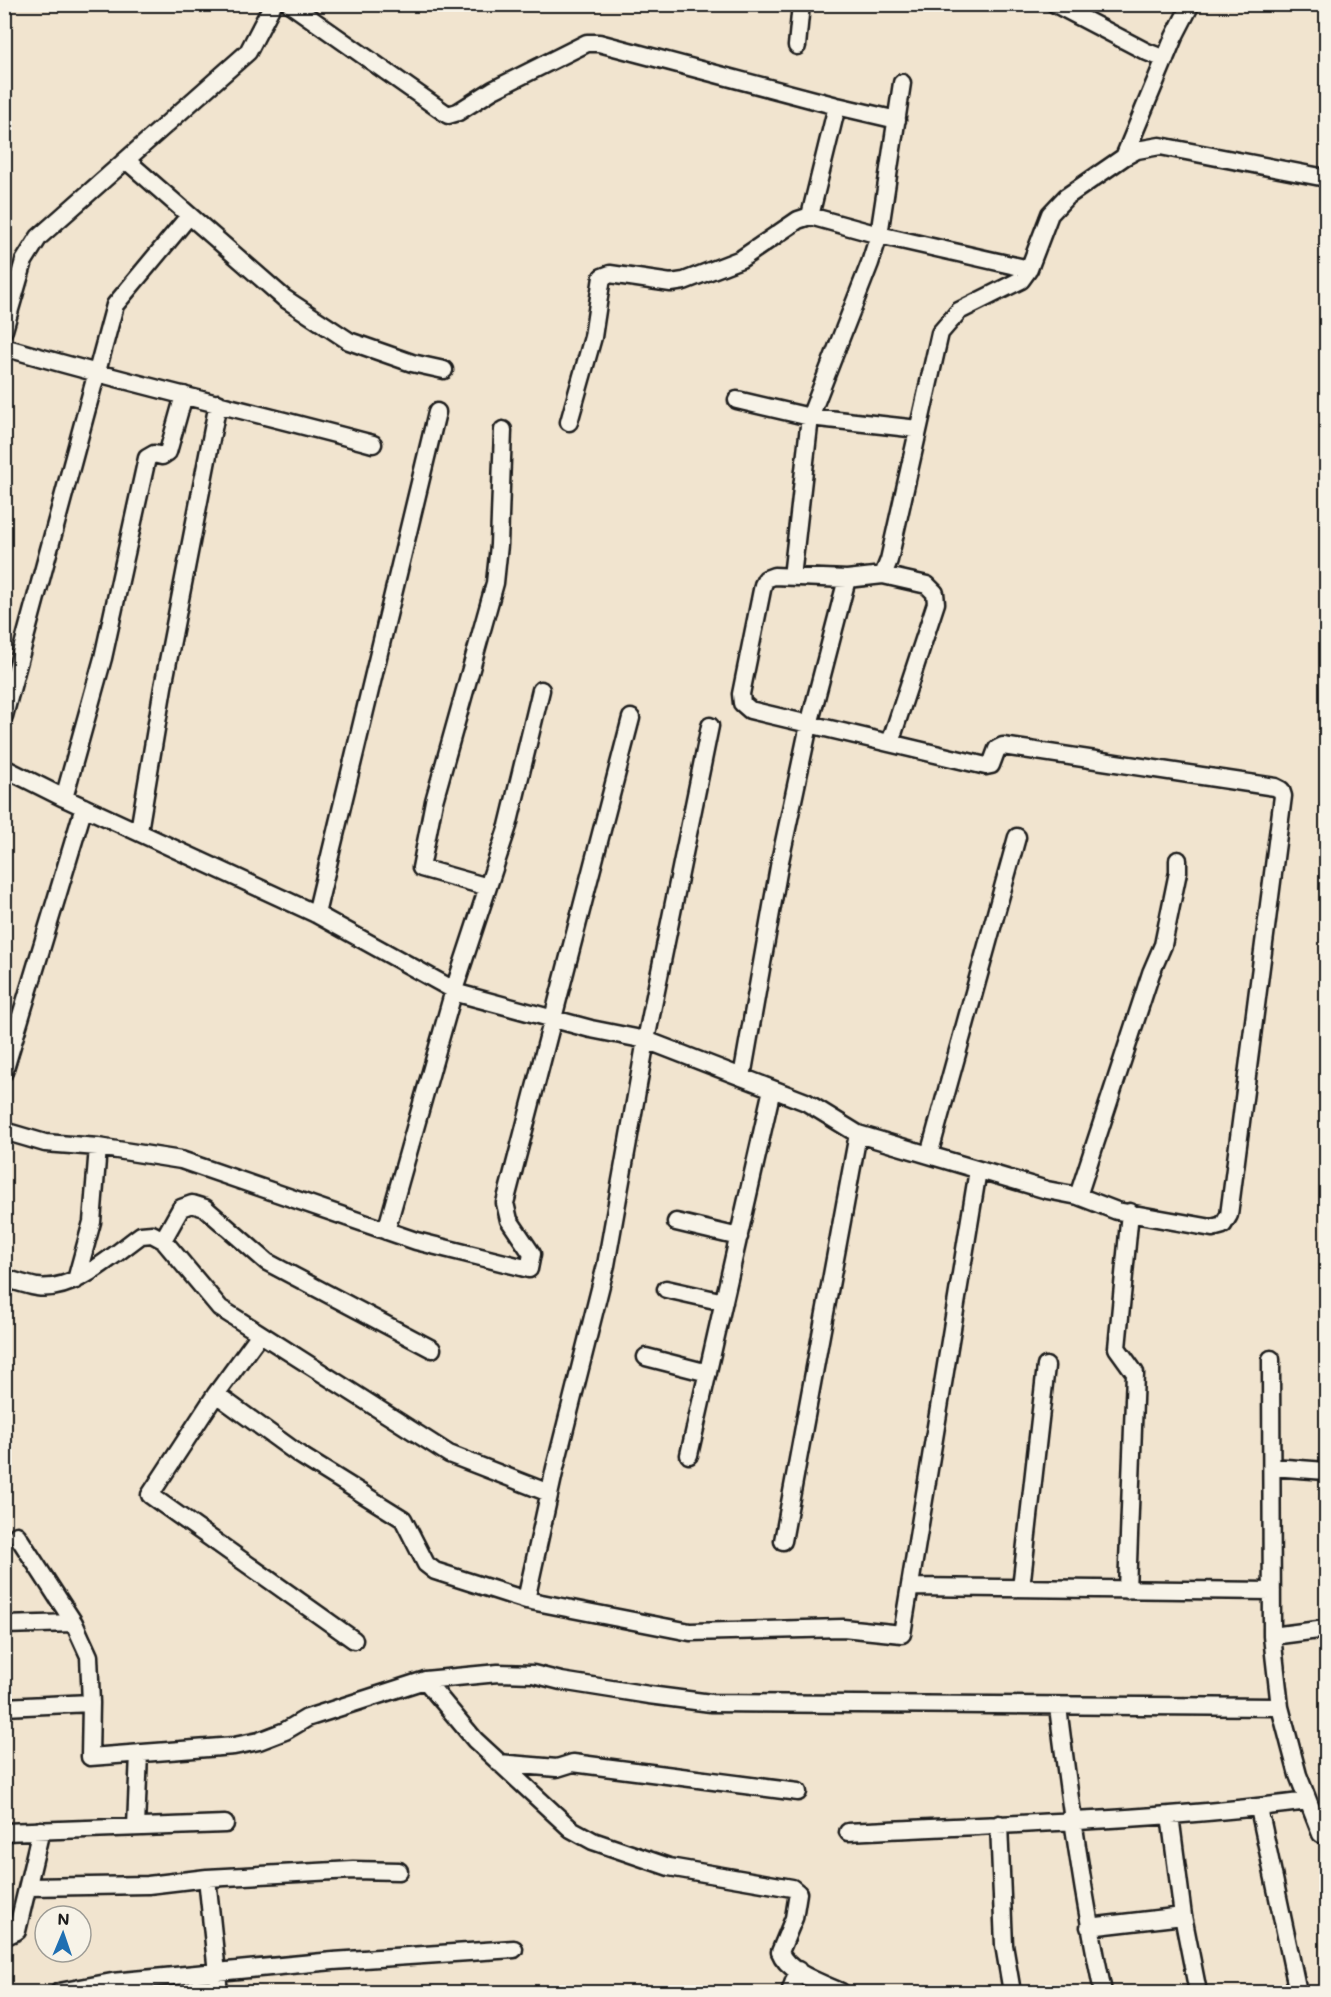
<svg xmlns="http://www.w3.org/2000/svg" width="1331" height="1997" viewBox="0 0 1331 1997" font-family="Mali,sans-serif">
	<rect width="100%" height="100%" fill="#f1e4cf"/>
	<filter id="ink" filterUnits="userSpaceOnUse"><feTurbulence type="fractalNoise" baseFrequency=".0167" numOctaves="2"/><feDisplacementMap in="SourceGraphic" scale="12" xChannelSelector="R" yChannelSelector="G"/><feConvolveMatrix kernelMatrix="1 2 1 2 8 2 1 2 1" color-interpolation-filters="sRGB"/></filter>
	<g filter="url(#ink)">
		<g fill="none" stroke-linecap="round" stroke-linejoin="round">
			<g stroke="#1c1c1c" stroke-width="21">
				<path id="street" d="M290,4l158,111 10,-3 35,-22 94,-47h12l238,63 60,14
					M1055,4l92,48 18,7
					M797,46l4,-42
					M1124,157l50,-120 17,-33
					M126,160l158,138 65,43 63,22 32,7
					M810,216l27,-110
					M4,330l20,-69 15,-24 209,-185 25,-48
					M4,347c122,36 246,64 369,97
					M737,400l73,17 108,12
					M569,422l24,-85 9,-60 8,-3 61,9 13,-2 57,-22 57,-39 12,-4 69,19 150,34
					M883,575l6,-15 51,-227 19,-22 62,-31 8,-11 21,-55 16,-17 58,-40 13,-7 23,-4 166,32
					M792,577l18,-160 60,-154 9,-28 23,-152
					M4,716l111,-411 74,-89
					M4,768l60,30 252,116 145,80 130,35 55,11 160,62 52,32 189,56 31,6 39,15 95,17 11,-3 6,-10 54,-419 -2,-6 -6,-3 -272,-41 -6,3 -6,16 -5,1 -236,-56 -8,-7 -1,-9 22,-109 3,-6 8,-3 73,3 36,-4 44,10 8,8 1,10 -46,140
					M64,798l39,-140 44,-200 7,-4 8,2 6,-4 16,-57
					M139,831l24,-144 55,-284
					M488,887l-67,-19 13,-67 61,-218 4,-38 4,-115
					M316,914l121,-502
					M4,1072l80,-265
					M742,1077l38,-216 29,-136 38,-146
					M4,1131l41,12 53,4 83,13 235,81 113,28 3,-15 -23,-34 -4,-17 126,-485
					M929,1155l88,-318
					M1078,1196l73,-223 12,-28 15,-73v-12
					M676,1222l63,15
					M386,1231l68,-241 54,-164 33,-136
					M163,1240l18,-32 11,-4 13,4 62,54 165,87
					M4,1278c11,3 22,7 33,9 37,5 75,-31 104,-52l11,-1 11,6 57,68 229,146 100,39
					M76,1280l16,-58 6,-75
					M666,1289l58,13
					M260,1334l-44,60 -66,101 204,145
					M646,1357l62,16
					M1271,1359l1,277 8,71 18,68 23,59 5,-1
					M216,1394l84,61 103,64 23,45 9,7 91,29 164,32 153,-4 59,6 76,-464
					M689,1455l83,-366
					M1272,1467l54,4
					M17,1535l57,88 15,33 2,47 -1,54 144,-11 25,-5 26,-10 22,-13 118,-38 73,-7 35,1 28,7 88,14 62,8 569,4
					M783,1541l75,-407
					M910,1587l362,4
					M1021,1588l25,-222
					M1127,1590l8,-217 -18,-25 13,-136
					M526,1600l29,-132 51,-203 40,-225 64,-314
					M4,1625l70,-2
					M1272,1636l54,-7
					M425,1680l50,60 96,89 22,12 76,26 123,21 6,5 -4,25 -14,34c8,21 42,31 61,40
					M4,1707l87,-4
					M1058,1707c12,96 25,191 45,285
					M499,1763l58,5 16,-5 225,29
					M1259,1808l39,184
					M1170,1815l13,101 15,76
					M999,1824l5,121 8,47
					M136,1827l3,-74
					M4,1832l221,-8
					M848,1832c153,-8 308,-11 460,-31
					M207,1878l12,114
					M29,1887l119,-2 59,-7 146,-8 46,1
					M1089,1927l94,-11
					M4,1937l13,-6 24,-101
					M59,1992l53,-10 221,-21 181,-12
					M790,1992l8,-22"/>
			</g>
			<use href="#street" stroke="#f7f3e8" stroke-width="16"/>
		</g>
	</g>
	<rect width="1331" height="1997" fill="none" stroke="#f7f3e8" stroke-width="24"/>
	<rect x="12" y="12" width="1307" height="1973" fill="none" stroke="#1c1c1c" stroke-width="2" filter="url(#ink)"/>
	<g transform="translate(63 1934) rotate(2)"><circle r="28" fill="#f7f3e8" stroke="#9f9d96" stroke-width="1.5"/>
	<path d="M0-4.5L10 22L0 15L-10 22Z" fill="#1f6fb2"/>
	<text y="-9" font-size="16" font-weight="bold" text-anchor="middle" fill="#1c1c1c">N</text>
	</g>
</svg>
